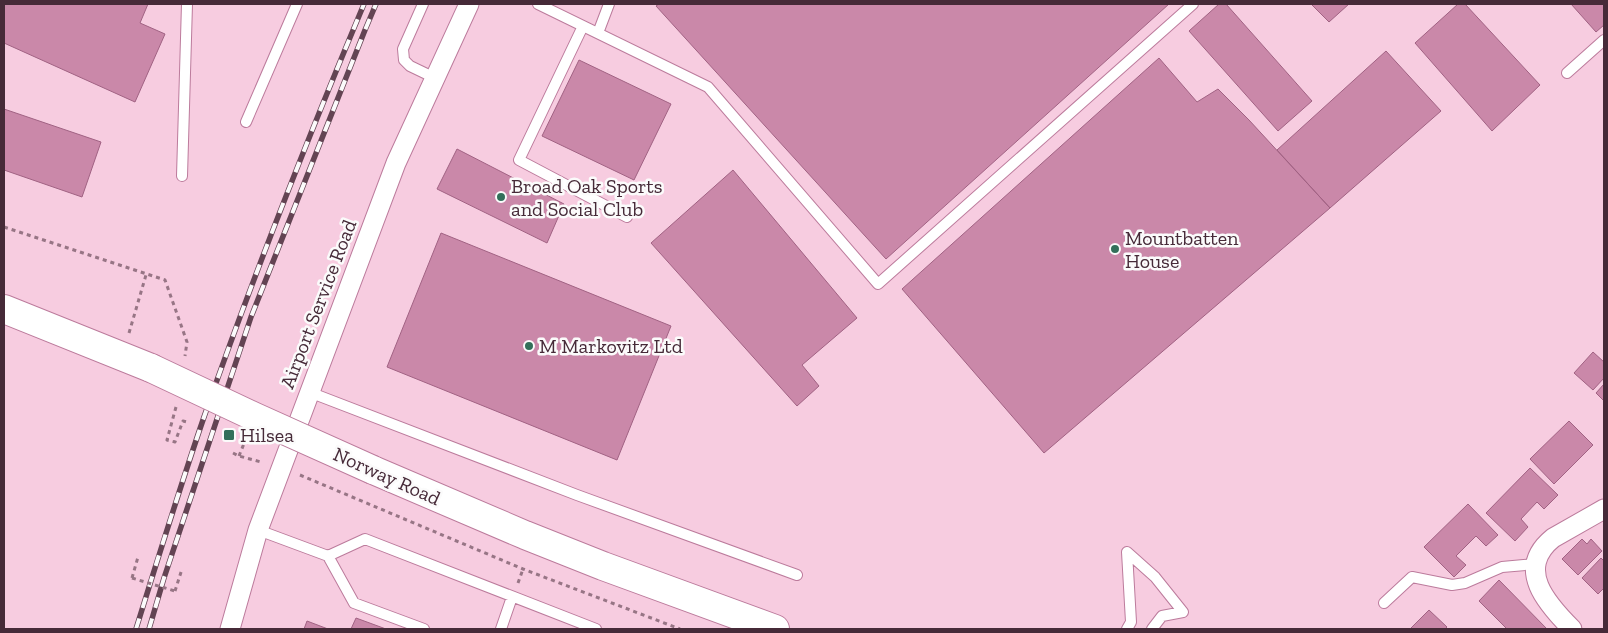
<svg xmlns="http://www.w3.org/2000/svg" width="1608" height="633" viewBox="0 0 1608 633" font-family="'Zilla Slab',serif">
	<rect width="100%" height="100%" fill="#f7cce0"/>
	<path fill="#ca88a9" stroke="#a16283" d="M4,4h144l-8,19 25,11 -30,68 -131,-59z
		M659,4h510l-283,255 -230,-253z
		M1219,4h7l86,97 -34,30 -89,-100z
		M1311,4h38l-20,18z
		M1458,4h7l75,81 -48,46 -77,-88z
		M1571,4h33v21l-8,7z
		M1386,51l55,60 -111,97 -53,-58z
		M1159,58l38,44 21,-13 31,31 81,88 -286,245 -142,-164z
		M579,60l92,44 -37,76 -92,-44z
		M4,109l97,33 -19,55 -78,-27z
		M457,149l107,55 -17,39 -110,-54z
		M733,170l124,148 -55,47 17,21 -22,20 -146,-163z
		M441,233l230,93 -54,134 -230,-93z
		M1593,352l11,10v16l-11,12 -19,-17z
		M1604,384v17l-8,-8z
		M1569,421l24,24 -39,39 -24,-25z
		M1530,468l28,27 -14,14 -7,-7 -16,17 7,8 -13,14 -29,-28z
		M1468,504l30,31 -12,11 -10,-10 -20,20 10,9 -12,12 -30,-30z
		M1582,539l5,5 4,-5 11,12 -24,24 -16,-16z
		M1601,558l3,3v27l-6,6 -16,-16z
		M1499,580l48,49h-40l-28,-28z
		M1429,610l18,17 -2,2h-35z
		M356,618l30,11h-35z
		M307,621l21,8h-24z"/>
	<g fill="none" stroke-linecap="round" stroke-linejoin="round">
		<g stroke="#bc7b9c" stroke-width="12">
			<path id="lane" d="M423,4l-20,45 1,11 6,6 25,12
				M538,4l170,83 170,197 315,-280
				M583,26l-64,134 108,57
				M598,33l11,-29
				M1567,73l37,-33
				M246,122l51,-118
				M182,176l5,-172
				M309,392l268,103 220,80
				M258,530l70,26 37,-17 231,90
				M1127,552l28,25 28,35 -21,4 -10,13
				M1127,552l4,70 -4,7
				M328,556l26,47 70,26
				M1384,603l28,-26 40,8 13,-2 37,-16 34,-3
				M501,629l11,-32"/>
		</g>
		<g stroke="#bc7b9c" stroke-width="21">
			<path id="street" d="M230,629l28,-99 138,-367 73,-159
				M1572,629c-25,-25 -57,-60 -19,-91l51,-29"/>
		</g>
		<g stroke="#bc7b9c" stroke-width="30">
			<path id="secondary" d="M4,309l147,59
				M373,470l152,65 78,31 172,63"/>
		</g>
		<path stroke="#977585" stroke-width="3" stroke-dasharray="4 4" stroke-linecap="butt" d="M4,227l161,53 22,62 -2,14
			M129,333l17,-58
			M176,407l-9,33 8,2 8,-21 4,1
			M233,453l6,3 22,6
			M239,456l6,-15
			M300,475l223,94 157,60
			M132,578l6,-21
			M518,583l5,-14
			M175,591l7,-22"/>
		<use href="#lane" stroke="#fff" stroke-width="10"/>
		<use href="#street" stroke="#fff" stroke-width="19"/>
		<use href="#secondary" stroke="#fff" stroke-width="28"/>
		<g stroke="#634453" stroke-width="5.5">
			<path id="rail" d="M136,629c22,-71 44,-142 68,-212 49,-140 103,-277 160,-413
				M149,629l15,-51 87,-261 114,-287 11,-26"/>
		</g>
		<use href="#rail" stroke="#fbfbfb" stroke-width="4" stroke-dasharray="11" stroke-linecap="butt"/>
		<g stroke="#bc7b9c" stroke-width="30" stroke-linecap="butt">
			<path id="secondary-bridge" d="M151,368l104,49 118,53"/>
		</g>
		<path stroke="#977585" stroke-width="3" stroke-dasharray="4 4" stroke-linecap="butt" d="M132,578l43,13"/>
		<use href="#secondary-bridge" stroke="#fff" stroke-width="28"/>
	</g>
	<g fill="#336f5a" stroke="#fbfbfb" stroke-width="2">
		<circle cx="501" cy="197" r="5"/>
		<circle cx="1115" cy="249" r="5"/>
		<circle cx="529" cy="346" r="5"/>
		<rect x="223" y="429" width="12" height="12" rx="2.5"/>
	</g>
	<g text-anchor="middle" stroke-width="5" stroke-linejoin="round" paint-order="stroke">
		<g font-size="20" fill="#462a38" stroke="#fbfbfb" text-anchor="start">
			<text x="511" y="193">Broad Oak Sports<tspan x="511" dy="23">and Social Club</tspan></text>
			<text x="1125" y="245">Mountbatten<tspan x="1125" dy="23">House</tspan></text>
			<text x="539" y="353">M Markovitz Ltd</text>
			<text x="240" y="442">Hilsea</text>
		</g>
		<g font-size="20" fill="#462a38" stroke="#fbfbfb">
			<text transform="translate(318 304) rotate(-69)" y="7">Airport Service Road</text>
			<text transform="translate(387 476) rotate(24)" y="7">Norway Road</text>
		</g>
	</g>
	<rect width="1608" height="633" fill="none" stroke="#462a38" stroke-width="10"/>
</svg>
